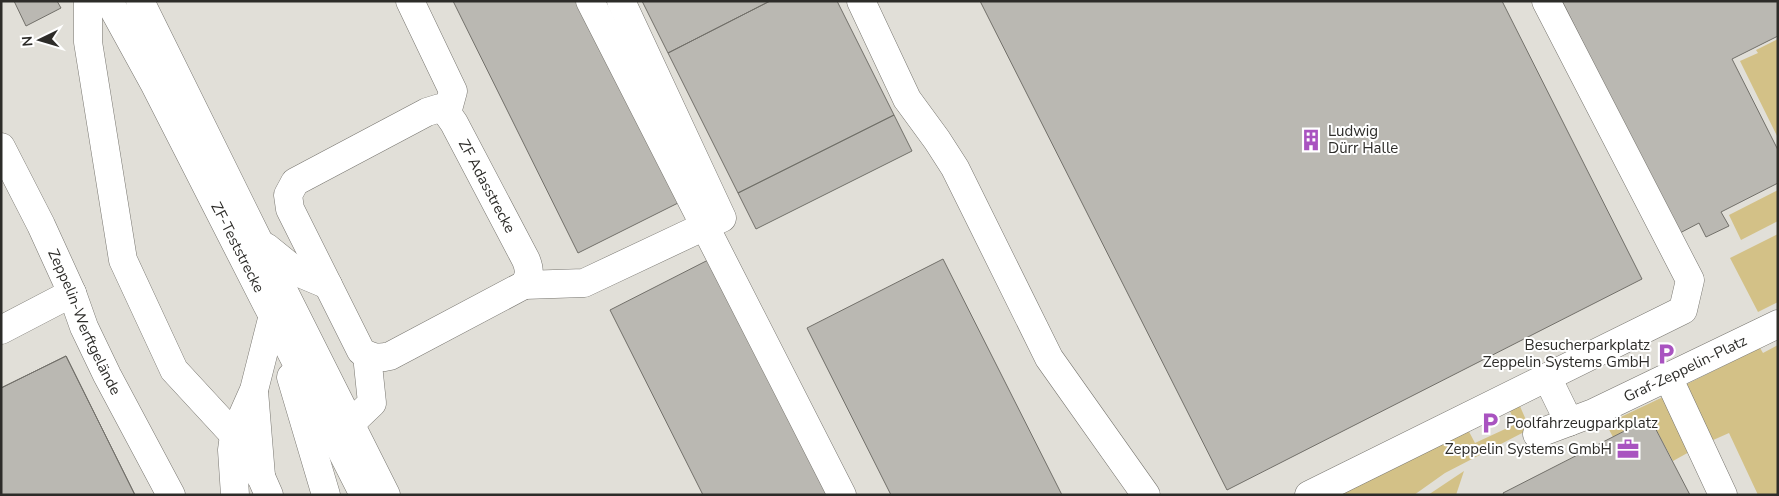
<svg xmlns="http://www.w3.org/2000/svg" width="1779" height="496" viewBox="0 0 1779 496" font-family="'Nunito Sans',sans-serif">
	<rect width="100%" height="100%" fill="#e1dfd8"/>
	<path fill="#d3c187" d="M1778,39v99l-38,-77 18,-8 -2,-3z
		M1778,190v31l-37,19 -12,-25z
		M1778,234v68l-20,10 -28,-54z
		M1778,345v150h-20l-29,-62 -18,8 -28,-55 77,-38 3,5z
		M1663,397l28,54 -18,10 -23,-43 -37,19 -7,-13z
		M1519,404l11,25 -85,44 -31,22h-86l138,-69 9,17 41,-19 -7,-15z
		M1464,471l-8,24h-28z"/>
	<path fill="#bab8b2" stroke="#72706a" d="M14,1h43l4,7 -35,18z
		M453,1h132l99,199 -106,53z
		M642,1h128l-102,52z
		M770,1h67l57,114 -156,78 -70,-140z
		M980,1h522l140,278 -415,211z
		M1562,1h216v35l-46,23 46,91v33l-57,29 8,14 -23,11 -7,-14 -21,11z
		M894,115l18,36 -156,78 -18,-36z
		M714,257l120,238h-131l-93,-185z
		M943,259l119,236h-171l-84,-167z
		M66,356l69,139h-134v-107z
		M66,356l69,139h-134v-107z
		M1650,418l40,77h-186l-1,-2z"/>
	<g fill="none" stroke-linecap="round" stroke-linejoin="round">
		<g stroke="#77756f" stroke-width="29">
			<g id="minor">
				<path d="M88,1v41l35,218 51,110 60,65 28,44 7,16"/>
				<path id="s1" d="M109,1l45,82 210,412"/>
				<path d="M140,1l118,239 128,255"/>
				<path d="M410,1l43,90 -6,22"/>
				<path d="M590,1l252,494"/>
				<path d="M861,1l46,98 30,41 18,28 94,190 97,137"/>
				<path d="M440,108l7,5 7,10 72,137c4,10 4,16 -2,25l-134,71c-12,3 -18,2 -29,-5l-71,-142 -2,-14 7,-13 132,-70z"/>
				<path id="s2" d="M1,147l40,78 31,68 12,34 23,48 64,120"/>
				<path d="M266,247l31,25 31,13"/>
				<path d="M524,285l60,-2 138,-65 -101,-217"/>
				<path d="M1,330l71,-37"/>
				<path d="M291,377l35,118"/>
				<path d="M1547,377l22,45"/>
				<path d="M1668,377l55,118"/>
				<path d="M254,391l7,85"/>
				<path d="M350,424l22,-21 -5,-48"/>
				<path id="s3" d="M1537,434l56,-21 185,-89"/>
				<path d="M235,495l-3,-45 2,-15 20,-45 19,-75"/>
				<path d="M1309,495l374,-185 7,-30 -144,-279"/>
			</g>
		</g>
		<use href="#minor" stroke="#fff" stroke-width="28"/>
	</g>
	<defs>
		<g id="building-bare" transform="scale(1.725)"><path d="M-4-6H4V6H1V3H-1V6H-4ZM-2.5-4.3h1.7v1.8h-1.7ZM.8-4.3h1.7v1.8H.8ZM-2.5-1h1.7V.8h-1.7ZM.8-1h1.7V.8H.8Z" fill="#a953c0" stroke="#fff" stroke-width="2.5" paint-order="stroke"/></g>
		<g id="parking-bare" transform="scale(1.725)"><path d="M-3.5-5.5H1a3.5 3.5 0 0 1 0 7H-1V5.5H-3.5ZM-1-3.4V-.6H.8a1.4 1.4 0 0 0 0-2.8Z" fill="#a953c0" stroke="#fff" stroke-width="2.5" paint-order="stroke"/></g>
		<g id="office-bare" transform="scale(1.725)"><path d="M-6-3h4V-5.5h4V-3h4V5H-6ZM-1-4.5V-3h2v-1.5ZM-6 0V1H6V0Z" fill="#a953c0" stroke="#fff" stroke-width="2.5" paint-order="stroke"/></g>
	</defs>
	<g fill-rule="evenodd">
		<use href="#building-bare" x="1311" y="140"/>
		<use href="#parking-bare" x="1666" y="354"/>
		<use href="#parking-bare" x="1490" y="423"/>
		<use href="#office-bare" x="1628" y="449"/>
	</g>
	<g text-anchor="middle" stroke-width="4" stroke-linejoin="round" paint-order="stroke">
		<g font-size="15" fill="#2d2c29" stroke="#fff" text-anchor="start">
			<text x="1328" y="136">Ludwig<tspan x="1328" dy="17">Dürr Halle</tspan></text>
			<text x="1650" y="350" text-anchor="end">Besucherparkplatz<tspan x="1650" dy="17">Zeppelin Systems GmbH</tspan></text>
			<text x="1506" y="428">Poolfahrzeugparkplatz</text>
			<text x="1612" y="454" text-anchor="end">Zeppelin Systems GmbH</text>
		</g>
		<g font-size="15" fill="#2d2c29" stroke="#fff">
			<text transform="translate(487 186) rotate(62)" y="5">ZF Adasstrecke</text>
			<text dy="5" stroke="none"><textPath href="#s1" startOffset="278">ZF-Teststrecke</textPath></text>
			<text dy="5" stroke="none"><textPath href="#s2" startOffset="194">Zeppelin-Werftgelände</textPath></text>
			<text dy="5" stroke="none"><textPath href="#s3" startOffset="162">Graf-Zeppelin-Platz</textPath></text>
		</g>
	</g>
	<rect width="1779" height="496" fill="none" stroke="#2d2c29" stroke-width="5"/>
	<g transform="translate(40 40) rotate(265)" stroke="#ffffff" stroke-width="4" paint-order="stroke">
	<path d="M0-4L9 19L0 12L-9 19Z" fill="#2d2c29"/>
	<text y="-8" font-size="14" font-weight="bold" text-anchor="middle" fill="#2d2c29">N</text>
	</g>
</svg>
